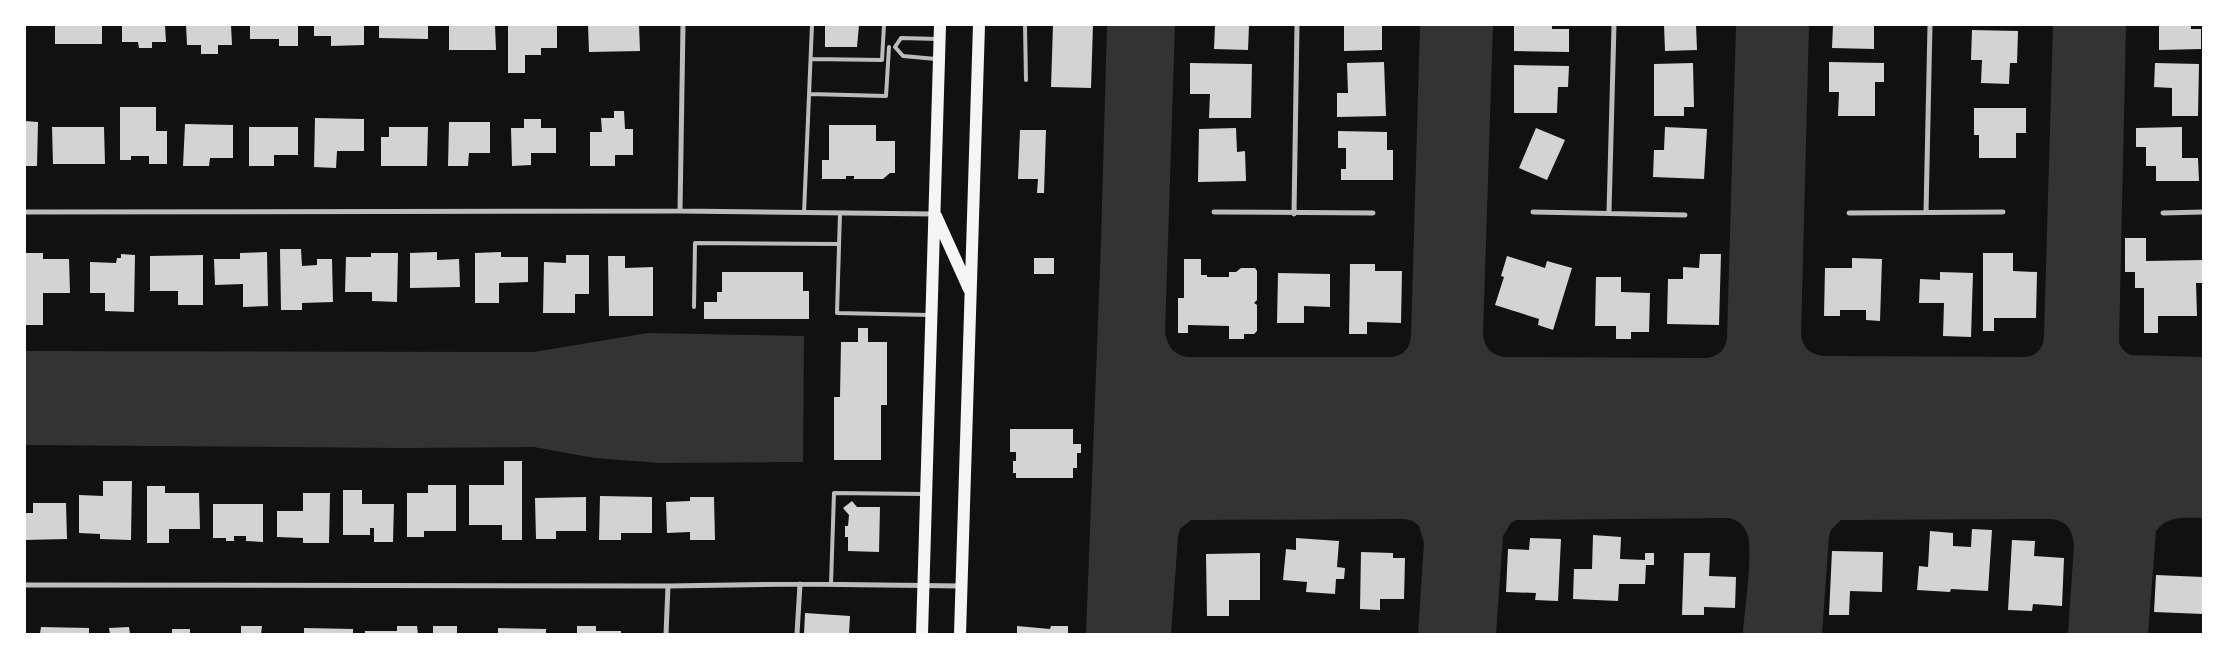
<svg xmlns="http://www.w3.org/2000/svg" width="2228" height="659" viewBox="0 0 2228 659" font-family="'Varela Round',sans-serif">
	<rect width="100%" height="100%" fill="#111"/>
	<path fill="#333" d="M1107,25h68l-10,308c3,14 8,21 22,24h205c12,-2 17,-8 19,-20l9,-312h73l-10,309c2,14 7,20 21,23l204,1c12,-3 17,-8 19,-20l9,-313h73l-8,311c3,13 9,18 22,20l203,1c12,-2 17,-9 18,-21l9,-311h73l-7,318 4,7 7,5 73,2v161c-18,0 -35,-3 -47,13l-8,103h-80l6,-89c-2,-16 -6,-23 -22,-26l-211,1 -10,10 -2,7 -7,97h-79c1,-21 11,-85 4,-101 -4,-9 -9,-12 -17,-15l-214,2 -5,3 -8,13 -7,98h-78l6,-91 -5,-17 -6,-5 -8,-2 -214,1 -11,9 -2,8 -7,97h-85l15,-392z
		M648,333l156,3 -1,126 -143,1 -66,-5 -60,-11 -133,1 -376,-3v-94l509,1z"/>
	<path fill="#d3d3d3" d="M55,25h47v19h-47z
		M122,25h43l1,17h-14v6h-13l-1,-6h-16z
		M186,25h45l1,20h-14v9h-17v-9h-14z
		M250,25h48v21h-19v-7h-29z
		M314,25h50v20l-33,1v-10h-17z
		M379,25h49v14l-49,-1z
		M449,25h46l1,25h-47z
		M508,25h49v23h-16v7h-16v18h-17z
		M588,25h51l1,26 -51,1z
		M825,25h34l-2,22h-32z
		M1053,25h40l-2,63 -40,-1z
		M1215,25h34l-1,25 -34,-1z
		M1344,25h38v25l-38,1z
		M1514,25h38v4h17v23l-55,-1z
		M1664,25h32l1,25 -32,1z
		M1833,25h41v24l-42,-1z
		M2159,25h32v4h10v20l-42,1z
		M1972,30l46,1 -1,32h-7l-1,21 -28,-1 1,-23h-11z
		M1384,62l2,54 -49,1v-24h11l-1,-30z
		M1829,62l55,1v19h-9v34h-37l1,-24h-10z
		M1190,63l62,1 -1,54h-42l1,-24h-20z
		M1693,63l1,44h-10v9h-30v-52z
		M2155,63l44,1 -1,52h-26v-28l-18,-1z
		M1514,65l55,1 -1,21h-10l-1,26h-43z
		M120,107h36v24h11v33h-18v-8h-18v4h-11z
		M1974,108h52v25h-10v25h-37v-23h-5z
		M614,111h10l1,18h8v26h-18v11h-25v-34h12l-1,-14h13z
		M315,118l49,1v32h-27l-1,17 -22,-1z
		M524,119h17v9h15v25h-25v12l-19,1 -1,-38h13z
		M25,121l13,1 -1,44h-12z
		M449,122h41v31h-21l-1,13h-20z
		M185,124l48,1v33h-23l-1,8h-26z
		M829,125h47v16h19v32h-5l-7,6h-29v-3h-8v3h-24v-19h7z
		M52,127h52l1,37h-52z
		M249,127h49v28h-24v11h-25z
		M389,127h39l-1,39h-46v-29h8z
		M1665,127l42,2 -3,50 -51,-2 1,-27h10z
		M2182,127v31h16l1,23h-43v-15h-10v-19h-10v-19z
		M1236,128l1,24 8,-1 1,30 -48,1 1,-53z
		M1536,128l29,12 -18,40 -28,-12z
		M1020,130h26l-2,63h-7l1,-14h-20z
		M1338,131l49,1v18h6v30h-52v-11h5v-21h-8z
		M2125,238h21v23l57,-1v23h-7l1,33h-39v17h-14v-45h-9v-16h-10z
		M280,249h21l1,17 15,-1v-6h15l1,43 -31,1v7h-21z
		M267,252l1,54 -25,1v-23l-28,1 -1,-26h26v-6z
		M437,252v8l22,-1 1,28 -50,1v-35z
		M501,252v5h27v25l-29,1v20h-24v-50z
		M25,253h18v6h26l1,34h-27v32h-18z
		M371,253h27l-1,49 -25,-1v-9h-27l1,-35h25z
		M1983,253h30v18l24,1 -1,46h-42v13h-11z
		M121,254l14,1 -1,57 -29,-1v-18h-15v-31l26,1 1,-5h4z
		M1700,254h21l-2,71 -52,-1 1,-45h15v-12l16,1z
		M203,255v50h-25v-14h-28v-35z
		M566,255h23v39h-14v19h-32l1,-51 22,1z
		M608,256h17v12l28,-1v49h-44z
		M1507,256l38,12 2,-7 25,7 -19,62 -15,-5 1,-6 -44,-14 9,-28 -3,-1z
		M1034,258h20v16h-20z
		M1852,258l30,1 -2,62 -14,-1v-10h-26v6h-16l1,-48h27z
		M1184,259h17v16h6v2h22v-5h7l5,-4h14l2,3v29l-3,3 3,2v26l-3,3h-10v5h-15v-13l-41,-1v8h-10v-35h6z
		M1350,264h25v7h27l-1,52 -34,-1v12h-18z
		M722,272h81v19h6v28h-105v-17h13v-10h5z
		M1940,272l33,1 -2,64 -28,-1 1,-33h-25l1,-24 20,1z
		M1278,273l52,1v33l-26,-1v17h-27z
		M1596,277h25v15l29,1 -1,39h-18v7h-15v-13h-21z
		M858,328h10v14h19v63h-6v55h-47v-63h6l1,-55h17z
		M1010,429h63v15h8v9h-4v15h-4v10h-57v-5h-3v-12h3v-9h-6z
		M504,461h18v79h-20v-15h-33v-40h35z
		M103,481h29l-1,59 -31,-1v-5l-21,-1v-38l24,1z
		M428,485h28v46h-32v6h-17v-44h21z
		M147,486h18v7h34l1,36h-31v14h-22z
		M343,490h19v14h32l-1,38h-19v-14h-4v7h-27z
		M303,493h27l-1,50h-26v-5l-26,-1v-26h26z
		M600,496l52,1v36h-31v7h-22z
		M586,497v34h-30v8h-20l-1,-41z
		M690,497h24l1,43h-25v-8l-23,1 -1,-31 24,-1z
		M852,501l5,6h23l-1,45 -31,-1v-14h-3v-11h3l1,-11 -6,-7z
		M33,503h33l1,36 -42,1v-27h8z
		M213,504h50v38l-17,-1v-5h-12v5h-8v-3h-13z
		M1972,529l20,1 -4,61 -37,-2 -1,3 -33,-2 2,-24 9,1 2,-36 23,2v13l18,1z
		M1593,535l28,2 -1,22 25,1v-7h9v12h-8l-1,19h-26l-1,17 -45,-2 1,-30h18z
		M1296,538l43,3 -2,26 8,1 -1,11h-8l-1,15 -29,-2 1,-10 -24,-2 3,-31 10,1z
		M1530,538l31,1 -3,62 -23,-1 1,-7 -30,-1 2,-43 21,1z
		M2012,540l23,1 -1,15 30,2 -2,48 -29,-2 -1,7 -24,-1z
		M1832,551l51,1 -1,40 -32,-1 -1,24h-20z
		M1361,552l32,1v5h12l-1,41h-24v11l-20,-1z
		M1260,553v47h-31v16h-22l-1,-62z
		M1684,553h26l-1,23 27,1 -1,31 -31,-1v8h-22z
		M2156,575l47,2v37l-49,-2z
		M805,613l45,3 -1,18h-45z
		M241,626h21l-1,8h-20z
		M397,626h20l1,8h-53v-3h32z
		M433,626h24v8h-24z
		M577,626h19v5h25v3h-44z
		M1017,626l33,3 1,-3h17v8h-51z
		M41,627l48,1v6h-49z
		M129,627l1,7h-20l-1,-6z
		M304,628l49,1v5h-49z
		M498,628l48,1v5h-48z
		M172,629h18v5h-18z"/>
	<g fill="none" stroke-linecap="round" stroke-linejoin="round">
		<path stroke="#bcbcbc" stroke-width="4" d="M1025,25l1,55
			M811,59l71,1 2,-35
			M936,59l-33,-3 -8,-9 6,-9 37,1
			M810,94l76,2 3,-49
			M804,213l8,-188
			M840,213l-3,100 93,2
			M694,307l1,-64 144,1
			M831,584l3,-91 90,1"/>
		<path stroke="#bcbcbc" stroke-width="5" d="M680,211l3,-186
			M25,212l655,-1 254,3
			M1214,212l159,1
			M1533,212l152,3
			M1609,212l5,-187
			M1926,212l4,-187
			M1849,213l154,-1
			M2163,213l40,-1
			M1294,214l3,-189
			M25,585l643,1 132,-2 162,2
			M666,634l2,-48
			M797,634l3,-50"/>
		<path stroke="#f5f5f5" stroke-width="12" d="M936,216l33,73
			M922,634l18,-609
			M960,634l19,-609"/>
	</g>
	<rect width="2228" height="659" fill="none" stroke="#ffffff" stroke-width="52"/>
</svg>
